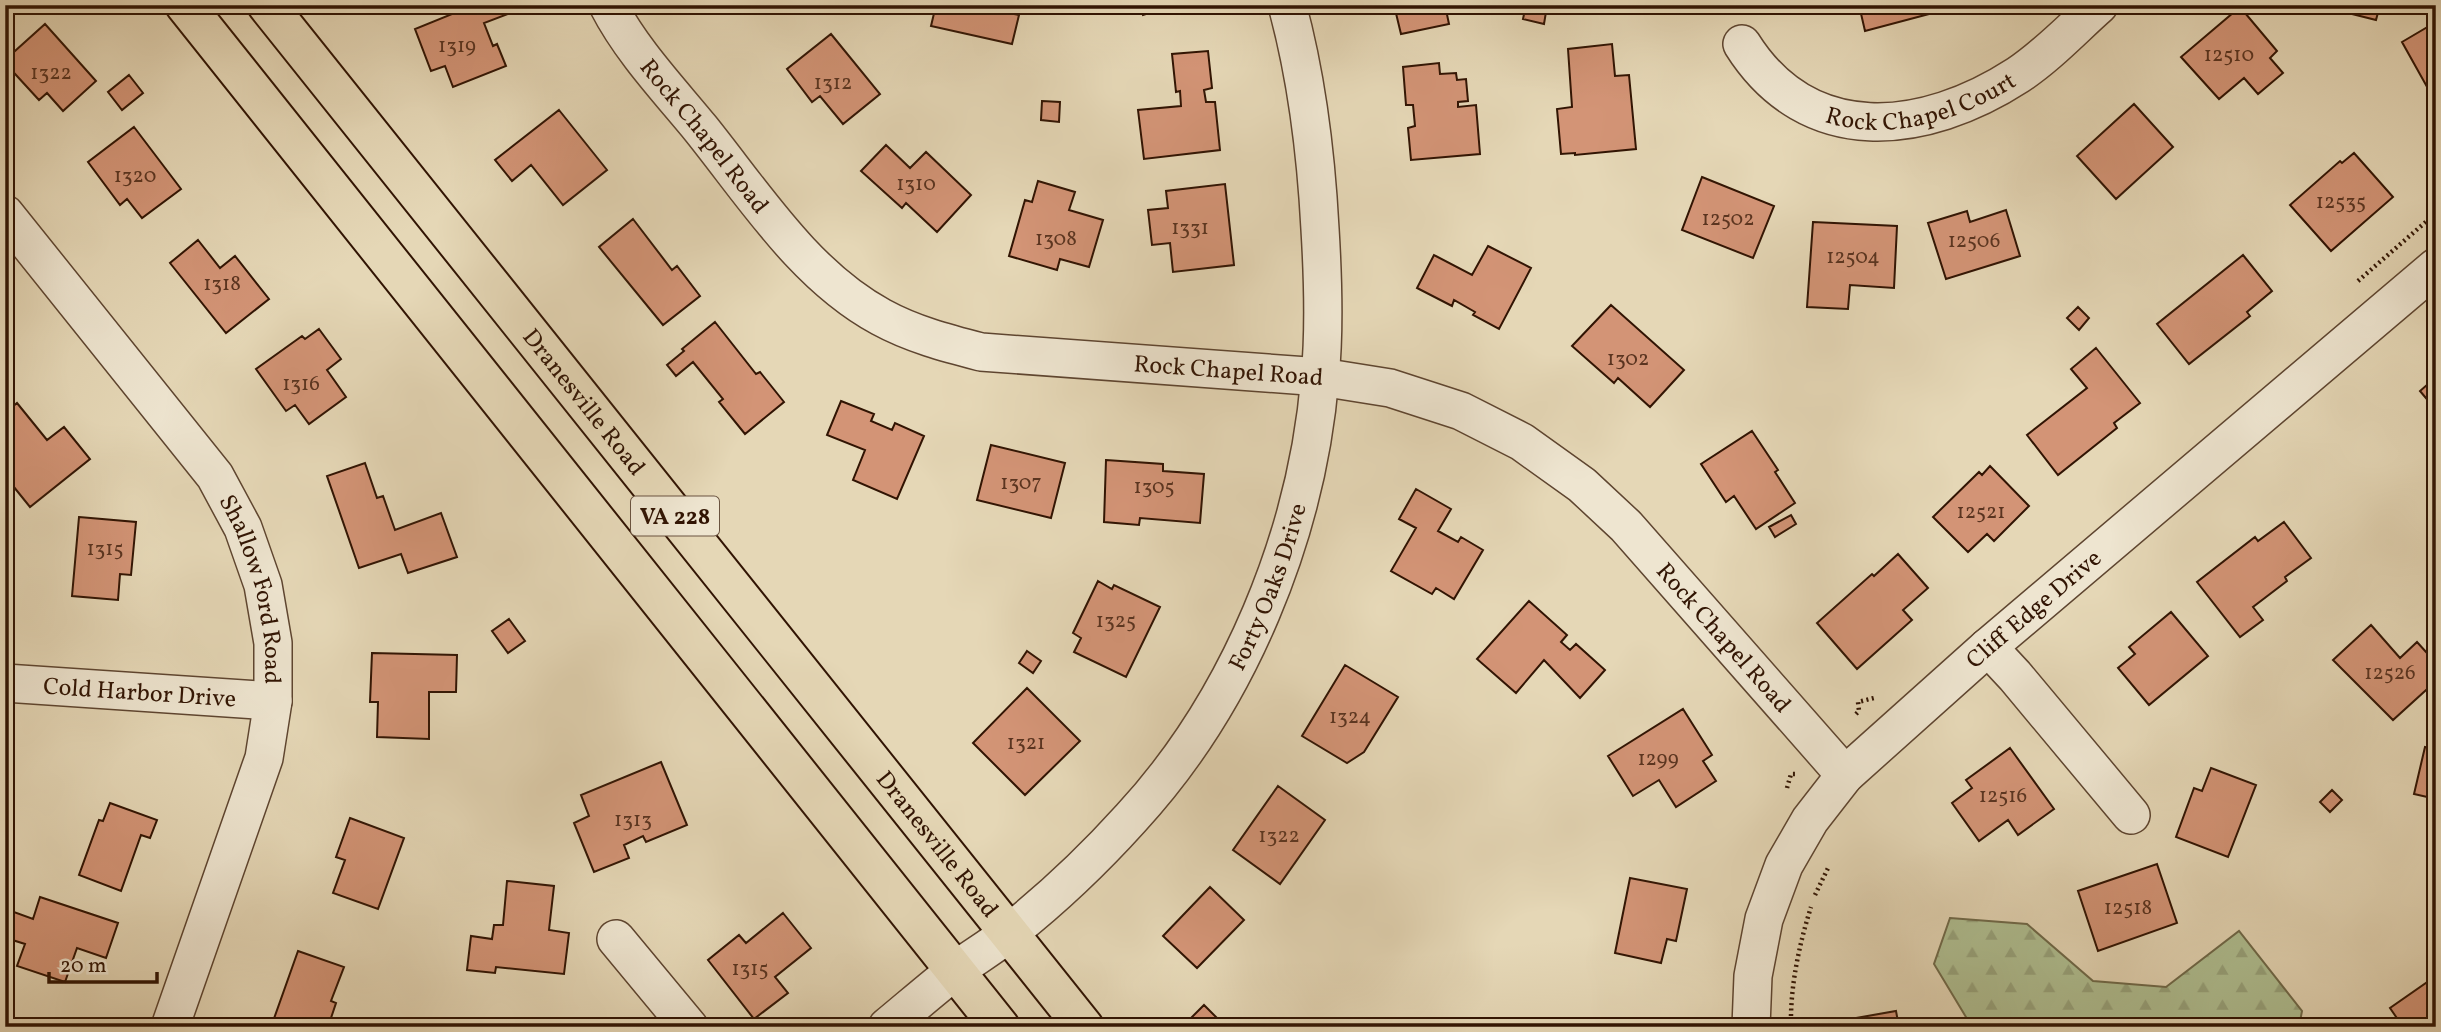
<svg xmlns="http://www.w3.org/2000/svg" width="2441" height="1032" viewBox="0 0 2441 1032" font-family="Vollkorn,serif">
	<defs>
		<pattern id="forest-firs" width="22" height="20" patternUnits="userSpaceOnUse" patternTransform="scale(1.75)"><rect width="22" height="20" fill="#afbf92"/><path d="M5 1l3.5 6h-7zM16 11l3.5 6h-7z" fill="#97a37c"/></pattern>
	</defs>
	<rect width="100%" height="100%" fill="#e5d7b6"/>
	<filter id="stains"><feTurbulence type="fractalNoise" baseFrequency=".00286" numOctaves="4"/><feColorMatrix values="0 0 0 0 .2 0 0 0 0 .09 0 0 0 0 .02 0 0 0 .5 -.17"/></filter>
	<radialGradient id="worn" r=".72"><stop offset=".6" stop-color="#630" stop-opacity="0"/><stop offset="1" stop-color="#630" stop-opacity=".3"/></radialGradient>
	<path fill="url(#forest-firs)" stroke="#706a4a" stroke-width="2" d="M1950,918l77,6 66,57 73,6 73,-56 63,80 -3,16h-327l-38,-63z"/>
	<path fill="#d39476" stroke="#311403" stroke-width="2" d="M466,5h39l3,9 -24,9 9,23 4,-2 9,22 -53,21 -8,-21 -14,5 -16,-42 52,-21z
		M936,5h73l-1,8 11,2 -7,29 -81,-18z
		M1140,5h34l-31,10z
		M1394,5h51l4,19 -48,10z
		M1526,5l21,1 -3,18 -21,-5z
		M1859,5h104l-98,26z
		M2316,5h64l-4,15z
		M2240,7l37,44 -7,7 13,15 -25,21 -14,-16 -25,21 -38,-42z
		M2436,22v81l-34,-61z
		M45,24l51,57 -33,30 -16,-18 -8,7 -34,-37v-3z
		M831,34l49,60 -37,30 -23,-28 -8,6 -25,-33z
		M1612,44l3,32 14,-1 7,74 -61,6v-2l-14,1 -4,-45 15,-2 -4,-58z
		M1208,51l4,37 -8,2 2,12h9l5,48 -76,9 -6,-49 43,-4 -1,-15 -4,1 -4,-38z
		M1439,63l1,11 16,-1 1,7 9,-1 2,22 -10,1v5l18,-2 4,49 -69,6 -3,-32 7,-2 -2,-21h-7l-3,-38z
		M129,75l14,18 -21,17 -14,-18z
		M1042,101l18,1 -1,20 -18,-2z
		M2134,104l39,43 -57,52 -39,-43z
		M559,110l48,60 -44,35 -32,-40 -19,16 -17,-21z
		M134,127l47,62 -39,29 -15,-19 -7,6 -32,-43z
		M886,145l24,23 16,-16 45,43 -34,37 -31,-29 -4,5 -41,-37z
		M2354,153l39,44 -62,54 -41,-46 50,-44 2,2z
		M1702,177l72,29 -21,52 -71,-28z
		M1038,181l37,11 -6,18 34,10 -14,47 -29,-8 -3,11 -48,-14 16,-56 7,2z
		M1225,184l9,81 -61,7 -3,-29 -18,2 -4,-35 20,-2 -2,-17z
		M2006,210l14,46 -74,23 -18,-56 39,-12 3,11z
		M633,219l39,51 5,-4 23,30 -37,29 -64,-78z
		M1813,222l84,4 -3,62 -44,-3 -2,24 -41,-2z
		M198,240l22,28 15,-12 34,43 -43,34 -56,-70z
		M1488,246l43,22 -32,61 -26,-14 2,-3 -21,-12 -2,6 -35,-18 17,-33 38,20z
		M2243,255l29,36 -25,21 3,4 -61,48 -32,-40z
		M1611,305l73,65 -34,37 -32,-29 -4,5 -42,-37z
		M2078,307l11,11 -10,12 -12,-12z
		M715,322l41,52 4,-2 24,30 -39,32 -26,-32 4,-3 -30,-37 -17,14 -9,-11 17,-14 -2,-2z
		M319,329l22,30 -14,11 19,27 -37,27 -14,-19 -9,6 -30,-42 46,-33 3,3z
		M2096,348l44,55 -26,20 3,5 -59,47 -31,-40 60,-47 -16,-19z
		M2436,377v33l-16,-19z
		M841,401l33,13 -3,7 21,9 3,-7 29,13 -27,63 -44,-19 12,-30 -38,-15z
		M17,403l30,37 17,-13 26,32 -60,48 -25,-31 7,-7 -7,-8v-48z
		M1752,431l26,39 -3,2 20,31 -39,26 -22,-33 -8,6 -25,-38z
		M991,445l74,18 -14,55 -74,-18z
		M1106,460l57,4v7l41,3 -4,49 -60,-5 -1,7 -35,-3z
		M365,463l12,35 6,-2 12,34 46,-17 16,44 -49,16 -7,-19 -42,14 -32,-92z
		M1990,466l39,40 -35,35 -7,-7 -19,18 -35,-35 46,-45 3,3z
		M1416,489l35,20 -13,22 20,11 3,-5 22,13 -29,49 -18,-11 -4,6 -41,-23 25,-43 -17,-9z
		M1791,515l5,9 -21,13 -6,-10z
		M79,517l57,5 -5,53 -11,-1 -2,26 -46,-4z
		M2284,522l27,36 -26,19 2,4 -34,26 10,13 -23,17 -43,-55 58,-45 3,4z
		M1898,554l30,34 -25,22 9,10 -55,49 -40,-46 55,-49 2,2z
		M1098,581l14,8 2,-4 46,22 -34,70 -52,-25 7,-14 -8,-5z
		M1529,601l38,34 -6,7 9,8 6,-6 29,26 -25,28 -36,-38 -28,33 -39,-34z
		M2171,612l37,44 -59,49 -31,-37 17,-14 -6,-7z
		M509,619l16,22 -17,12 -16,-22z
		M2371,625l29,33 17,-16 19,21v18l-43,39 -60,-60z
		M1027,651l14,10 -8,12 -14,-10z
		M372,653l85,2 -1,37h-27v47l-52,-2 1,-35h-8z
		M1345,665l53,32 -34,55 -17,11 -45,-27z
		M1027,688l53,53 -55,54 -52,-52z
		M1683,709l29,46 -9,6 13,20 -40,26 -17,-27 -26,16 -25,-40z
		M2425,747l11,2v50l-22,-5z
		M2010,748l44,61 -36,26 -10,-15 -29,21 -27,-38 20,-15 -6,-8z
		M661,762l26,63 -41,17 -3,-6 -19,9 5,13 -35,14 -20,-49 15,-7 -8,-21z
		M2211,768l45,17 -28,72 -52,-20 18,-49 8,3z
		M1278,786l47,34 -45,64 -47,-34z
		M2332,790l10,10 -12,12 -10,-10z
		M110,803l47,17 -7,18 -9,-3 -20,56 -42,-16 20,-55 4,1z
		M350,818l54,20 -26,71 -45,-16 12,-33 -9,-3z
		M2157,864l20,59 -79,28 -20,-60z
		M1630,878l57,11 -11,52 -9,-2 -6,24 -46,-10z
		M507,881l47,5 -5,44 20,3 -5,41 -68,-7 -1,6 -28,-3 4,-34 21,3 2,-14h9z
		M1210,887l34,33 -47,48 -34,-32z
		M40,897l78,26 -12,35 -29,-10 -12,34 -48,-16 8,-22 -19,-6 8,-26 19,7z
		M783,913l28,35 -36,29 13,16 -34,26 -46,-59 31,-25 7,8z
		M298,951l46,16 -13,34 5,2 -8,24h-57z
		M2436,976v51h-33l-13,-19z
		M1204,1005l18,18 -4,4h-20l-8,-8z
		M1896,1011l3,16h-59l-1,-6z
		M1661,1021l1,6h-29z"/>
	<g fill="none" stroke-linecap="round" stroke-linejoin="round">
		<g stroke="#5e4530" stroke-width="40">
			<g id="minor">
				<path id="s1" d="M608,5c23,45 61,85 93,124 53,66 104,147 180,188 31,17 65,26 100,35l340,25 69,11 71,23 61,31 60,43 44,41 219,249"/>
				<path id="s2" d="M1742,44c66,105 182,92 276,31 29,-19 55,-47 81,-70"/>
				<path id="s3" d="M5,214l210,262 28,52 20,57 10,58v58l-9,57 -94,269"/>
				<path d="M1988,647l27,29 116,139"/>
				<path id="s4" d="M5,683l268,18"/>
				<path d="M616,939l73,88"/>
				<path id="s5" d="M887,1027c23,-19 46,-39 69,-57 18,-13 37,-24 54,-38 43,-34 84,-73 121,-114 108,-117 176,-283 189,-441 5,-49 3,-99 0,-148 -4,-76 -13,-151 -33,-224"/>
				<path id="s6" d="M1751,1027l2,-51 11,-57 20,-54 26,-45 35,-45 143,-128 448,-380"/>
			</g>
		</g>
		<g stroke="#311403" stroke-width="42">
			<g id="major">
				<path d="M185,5l815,1022"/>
				<path id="s7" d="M267,5l817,1022"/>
			</g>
		</g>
		<path stroke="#311403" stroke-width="4.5" stroke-dasharray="2 3.5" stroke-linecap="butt" d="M2358,281l78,-68
			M1856,714l3,-3 -1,-9 16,-4
			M1787,788l4,-14h5
			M1815,895l13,-27
			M1791,1027c-1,-40 8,-82 20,-120"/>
		<use href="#minor" stroke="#eee5d0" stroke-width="37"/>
		<use href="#major" stroke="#e5d7b6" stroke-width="38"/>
	</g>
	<g text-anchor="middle" stroke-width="5" stroke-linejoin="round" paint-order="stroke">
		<g font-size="21" fill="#5a3420">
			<text x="457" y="52">1319</text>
			<text x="2229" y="61">12510</text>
			<text x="51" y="79">1322</text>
			<text x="833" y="89">1312</text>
			<text x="135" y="182">1320</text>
			<text x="916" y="190">1310</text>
			<text x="2341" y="208">12535</text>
			<text x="1728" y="225">12502</text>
			<text x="1190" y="234">1331</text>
			<text x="1056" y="245">1308</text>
			<text x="1974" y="247">12506</text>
			<text x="1853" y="263">12504</text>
			<text x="222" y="290">1318</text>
			<text x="1628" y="365">1302</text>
			<text x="301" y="390">1316</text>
			<text x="1021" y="489">1307</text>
			<text x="1154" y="493">1305</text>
			<text x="1981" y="518">12521</text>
			<text x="105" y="555">1315</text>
			<text x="1116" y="627">1325</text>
			<text x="2390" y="679">12526</text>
			<text x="1350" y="723">1324</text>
			<text x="1026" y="749">1321</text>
			<text x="1658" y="765">1299</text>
			<text x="2003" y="802">12516</text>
			<text x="633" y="826">1313</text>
			<text x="1279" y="842">1322</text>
			<text x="2128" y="914">12518</text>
			<text x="750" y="975">1315</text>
		</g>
		<rect fill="#eee5d0" stroke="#6a5340" stroke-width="2" x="631" y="496.5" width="88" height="39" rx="5"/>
		<g font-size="23" font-weight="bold" fill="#311403">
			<text x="675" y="524">VA 228</text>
		</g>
		<g font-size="24" fill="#311403" stroke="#eee5d0">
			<text dy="8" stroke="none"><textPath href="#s2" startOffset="210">Rock Chapel Court</textPath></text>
			<text dy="8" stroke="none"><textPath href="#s1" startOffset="163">Rock Chapel Road</textPath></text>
			<text dy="8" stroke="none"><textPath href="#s1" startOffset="772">Rock Chapel Road</textPath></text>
			<text dy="8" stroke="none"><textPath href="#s7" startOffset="508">Dranesville Road</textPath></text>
			<text dy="8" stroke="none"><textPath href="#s5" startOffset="593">Forty Oaks Drive</textPath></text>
			<text dy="8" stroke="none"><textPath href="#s3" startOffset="457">Shallow Ford Road</textPath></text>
			<text dy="8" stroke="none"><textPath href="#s6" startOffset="527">Cliff Edge Drive</textPath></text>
			<text dy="8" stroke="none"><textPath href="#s1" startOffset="1360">Rock Chapel Road</textPath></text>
			<text dy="8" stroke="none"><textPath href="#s4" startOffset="135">Cold Harbor Drive</textPath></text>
			<text dy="8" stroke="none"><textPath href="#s7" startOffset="1074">Dranesville Road</textPath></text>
		</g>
	</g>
	<rect width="2441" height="1032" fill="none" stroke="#e5d7b6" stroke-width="28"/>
	<rect x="7" y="7" width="2427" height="1018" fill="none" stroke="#311403" stroke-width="3.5"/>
	<rect x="14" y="14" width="2413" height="1004" fill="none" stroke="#311403" stroke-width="2"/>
	<path d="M49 972v10h108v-10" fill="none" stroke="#311403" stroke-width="3.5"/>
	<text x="60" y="972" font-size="21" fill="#311403" stroke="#eee5d0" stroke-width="5" paint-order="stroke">20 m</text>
	<rect width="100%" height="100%" filter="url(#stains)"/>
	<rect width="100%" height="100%" fill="url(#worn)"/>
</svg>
